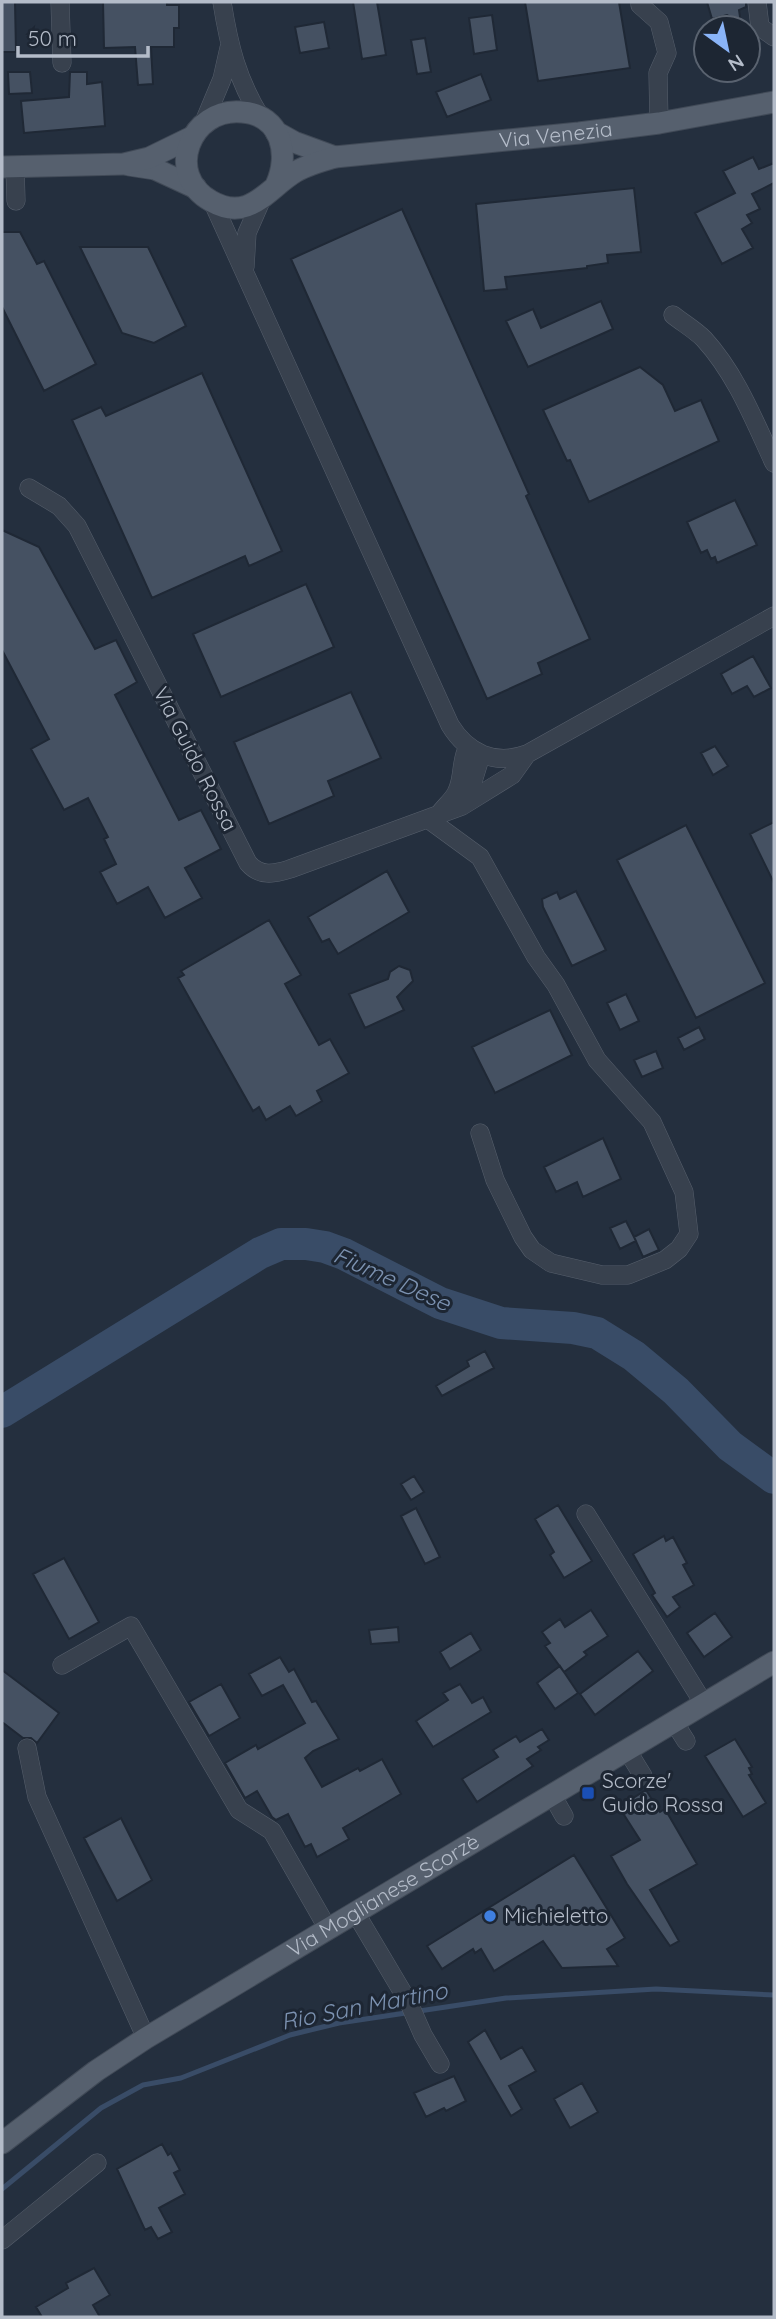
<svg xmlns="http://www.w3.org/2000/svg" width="776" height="2319" viewBox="0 0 776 2319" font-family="Quicksand,sans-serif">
	<rect width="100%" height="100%" fill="#242f3e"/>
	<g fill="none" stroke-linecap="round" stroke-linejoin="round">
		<path stroke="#394c67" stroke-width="5" d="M2,2189l99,-81 42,-23 38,-7 109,-43 49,-12 167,-25 150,-9 118,6"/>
		<path stroke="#394c67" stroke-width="32" d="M2,1412l258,-159 21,-9h25l19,3 19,7 96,49 61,20 72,5 24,5 37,23 42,35 54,55 44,32"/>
	</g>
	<path fill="#455162" stroke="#1f2835" stroke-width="2" d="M2,2h13l1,50h-14z
		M103,2h64v3h12v23h-5v19h-23l2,37 -15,1 -3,-38 -31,1z
		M353,2h24l9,53 -24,4z
		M525,2h94l11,66 -92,13z
		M707,2h39v5l-7,3 2,13 -14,-8 -15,4z
		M492,15l5,35 -23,4 -5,-36z
		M324,22l5,26 -29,5 -5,-26z
		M425,38l6,34 -14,2 -6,-34z
		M8,72h22l2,21 -23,1z
		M70,72h17v12l15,-2 3,44 -81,7 -3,-32 48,-4z
		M481,74l10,26 -44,17 -11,-25z
		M753,157l6,12 15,-6v20l-22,11 8,15 -13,6 5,8 -10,6 11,19 -31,16 -27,-51 40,-20 -12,-22z
		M634,188l7,64 -34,3 1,8 -21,3v2l-82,9 2,12 -23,2 -8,-87z
		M402,209l127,285 -3,2 64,143 -52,24 4,11 -55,25 -196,-440z
		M2,232h18l17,32 7,-3 52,103 -52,27 -42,-84z
		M80,247h68l38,79 -32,17 -32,-10z
		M601,301l12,28 -85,38 -22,-46 27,-12 8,19z
		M640,367l23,18 12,26 26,-11 18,41 -130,61 -19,-42 -3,1 -24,-51z
		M202,373l80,178 -33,15 -4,-10 -93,42 -80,-178 29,-13 5,9z
		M735,500l22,45 -40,18 -2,-6 -4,2 -4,-9 -6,3 -14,-31z
		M2,530l37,17 56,102 21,-9 21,42 -22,13 64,125 22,-10 20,39 -36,19 17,30 -37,20 -17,-31 -31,17 -17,-32 16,-8 -12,-25 4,-2 -20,-39 -24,12 -33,-61 18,-10 -47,-89z
		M306,584l28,63 -113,50 -28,-63z
		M753,656l18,32 -17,9 -7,-11 -15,8 -11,-20z
		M351,692l30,66 -53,23 6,15 -65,28 -35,-82z
		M715,746l13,20 -15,9 -12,-22z
		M774,822v61l-24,-49z
		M686,825l79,158 -69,35 -79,-158z
		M387,871l22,41 -71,42 -9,-15 -7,3 -14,-25z
		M576,891l30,59 -34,16 -29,-59 -1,-8 15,-7 3,7z
		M269,920l32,55 -16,9 34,61 11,-6 19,34 -32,18 5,10 -26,15 -6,-10 -24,14 -7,-13 -6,4 -75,-133 6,-3 -3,-4z
		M399,966l11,4 3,11 -16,16 7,13 -39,18 -16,-34 39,-15 2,-7z
		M626,994l13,27 -19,9 -13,-27z
		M550,1010l22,45 -77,38 -23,-46z
		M699,1027l6,12 -21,11 -6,-12z
		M656,1051l7,17 -21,9 -8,-17z
		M603,1138l18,41 -38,18 -6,-15 -21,10 -12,-25z
		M626,1221l10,20 -16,8 -10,-21z
		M649,1229l10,21 -16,7 -9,-20z
		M485,1351l9,17 -52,28 -6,-10 33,-20 -2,-5z
		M414,1476l10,16 -13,8 -10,-16z
		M558,1505l34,56 -28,17 -14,-23 4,-3 -19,-33z
		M416,1508l24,49 -15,7 -24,-48z
		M664,1536l2,5 7,-4 14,26 -4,2 11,20 -21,12 7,10 -13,10 -15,-22 3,-2 -22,-39z
		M64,1558l35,64 -30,17 -36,-65z
		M591,1610l17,26 -24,16 3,3 -23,17 -19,-26 5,-3 -8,-11 18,-13 5,8z
		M715,1613l17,24 -28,20 -17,-24z
		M398,1627l1,15 -28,2 -2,-14z
		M471,1633l10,17 -31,19 -10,-17z
		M638,1651l15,20 -58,44 -15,-21z
		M280,1657l9,15 5,-3 18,33 4,-1 23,38 -26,12 -8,7 17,29 36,-19 2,3 22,-12 19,35 -58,34 6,11 -32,18 -6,-13 -6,3 -17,-33 -12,6 -4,-3 -15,-26 -12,7 -20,-35 31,-18 2,4 47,-26 -22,-38 -21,11 -13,-22z
		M560,1666l18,27 -23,16 -18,-26z
		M2,1670l57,43 -22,30 -6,-5h-8l-21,-16z
		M221,1684l19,34 -31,18 -20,-34z
		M460,1684l12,19 11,-6 8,15 -58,35 -17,-26 32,-21 -5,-7z
		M542,1729l7,11 -11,7 3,3 -14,9 6,7 -56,36 -15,-23 36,-22 -5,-7 23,-14 4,6z
		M735,1739l17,28 -3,1 3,6 -3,1 17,28 -23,14 -38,-61z
		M646,1790l14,22 5,-3 32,55 -47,26 29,51 -9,5 -43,-62 -16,-28 29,-16 -21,-33z
		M121,1818l31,62 -35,21 -33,-63z
		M574,1855l51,83 -18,11 11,17 -56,2 -19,-27 -49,30 -13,-22 -6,4 -2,-4 -31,20 -15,-23z
		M485,2030l16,29 21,-12 14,24 -27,15 13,23 -11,7 -43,-74z
		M454,2076l12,25 -20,10 -2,-3 -18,9 -12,-24z
		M582,2083l16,29 -28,16 -16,-29z
		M162,2144l6,11 3,-2 9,17 -6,3 11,21 -26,14 13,24 -14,7 -7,-12 -6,3 -28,-61z
		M94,2268l16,27 -17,10 7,12h-58l-6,-10 32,-19 -2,-5z"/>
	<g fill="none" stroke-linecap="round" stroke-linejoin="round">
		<g stroke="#565f6c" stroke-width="19">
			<path id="minor" d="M60,2l2,61
				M222,2c7,44 15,77 39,116
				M640,2v3l19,17 8,31 -9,20 1,50
				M757,2l3,25 14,10
				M204,122l18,-43 7,-31
				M15,167l1,34
				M213,203l237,522c17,28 45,41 77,29l247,-138
				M245,267l2,-34 14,-32
				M673,315c10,8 22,15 31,24 32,35 50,81 70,124
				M29,488l30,18 18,20 171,337c12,14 26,11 42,6l172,-63 50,-31 15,-21
				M462,806l8,-15 11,-36
				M440,813c5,-7 14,-14 17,-22 7,-15 3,-30 11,-44
				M428,819l52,38 56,100 20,28 41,75 55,62 32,70 5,42 -10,15 -14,11 -37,15h-26l-51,-12 -19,-13 -9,-13 -28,-57 -15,-47
				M586,1514l118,190
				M62,1665l69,-39 108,184 33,21 56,98
				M674,1722l12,19
				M27,1748l10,49 109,241
				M627,1750l16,26
				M552,1795l12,21
				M355,1912l54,91 14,32 17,29
				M2,2240l95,-77"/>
		</g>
		<g stroke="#414a57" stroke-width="23">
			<g id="major">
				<path d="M276,132l18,10 41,15"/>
				<path d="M129,165l26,4 41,19"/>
				<path d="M2,167l122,-3 25,-6 43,-21"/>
				<path id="s1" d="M276,185c14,-30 6,-70 -34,-73 -52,-5 -78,63 -31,89 38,22 56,-12 84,-29 12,-7 26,-11 40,-15l244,-24 80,-10 115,-21"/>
				<path id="s2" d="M2,2143l94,-72 50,-33 628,-376"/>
			</g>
		</g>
		<use href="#minor" stroke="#38414e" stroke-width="18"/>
		<use href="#major" stroke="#56606e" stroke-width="21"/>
	</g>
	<rect fill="#1a4fb4" stroke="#1d2633" stroke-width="2.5" x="581" y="1786" width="14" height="14" rx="3.5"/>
	<circle fill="#3f7fe0" stroke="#1d2633" stroke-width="2.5" cx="490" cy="1916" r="7"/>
	<g text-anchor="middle" stroke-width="6" stroke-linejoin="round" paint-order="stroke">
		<g font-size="21" fill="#b4bcc9" stroke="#1d2633">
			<text dy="7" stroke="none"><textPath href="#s1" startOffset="590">Via Venezia</textPath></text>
			<text transform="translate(195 759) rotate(63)" y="7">Via Guido Rossa</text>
			<text dy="7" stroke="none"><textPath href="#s2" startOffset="455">Via Moglianese Scorzè</textPath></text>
		</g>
		<g font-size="21" fill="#b4bcc9" stroke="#1d2633" text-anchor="start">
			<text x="602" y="1788">Scorze'<tspan x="602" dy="24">Guido Rossa</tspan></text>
			<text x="504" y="1923">Michieletto</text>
		</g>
		<g font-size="23" font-style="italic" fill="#7c92b1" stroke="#1d2633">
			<text transform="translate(392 1279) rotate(24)" y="8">Fiume Dese</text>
			<text transform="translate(364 2006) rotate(-11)" y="8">Rio San Martino</text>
		</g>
	</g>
	<rect width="776" height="2319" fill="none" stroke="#b4bcc9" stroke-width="7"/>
	<g transform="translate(727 49) rotate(147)"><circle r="33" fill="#1d2633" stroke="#59626f" stroke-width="2"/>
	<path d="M0-5L12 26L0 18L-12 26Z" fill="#8ab4f8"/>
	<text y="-10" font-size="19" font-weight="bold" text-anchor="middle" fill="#b4bcc9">N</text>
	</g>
	<path d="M18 46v10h130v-10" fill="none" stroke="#b4bcc9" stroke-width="3.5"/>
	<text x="28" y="46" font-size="21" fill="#b4bcc9" stroke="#1d2633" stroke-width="5" paint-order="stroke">50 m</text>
</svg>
